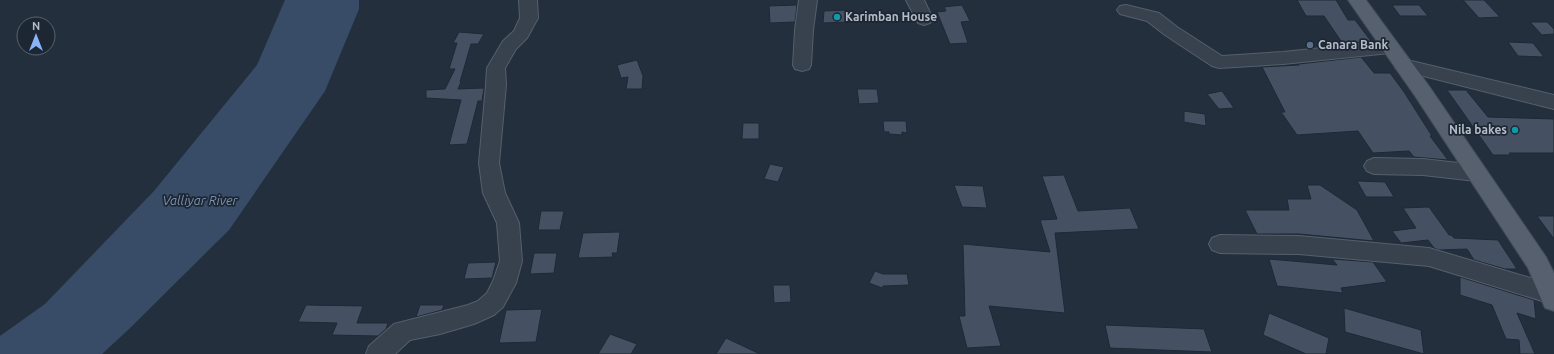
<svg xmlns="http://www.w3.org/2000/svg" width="1554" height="354" viewBox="0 0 1554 354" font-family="Ubuntu,sans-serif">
	<rect width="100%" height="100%" fill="#242f3e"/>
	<path fill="#394c67" d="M285,0h74v9l-34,82 -96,139 -101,100 -26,24h-102v-18l45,-32 109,-113 103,-126z"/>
	<path fill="#455162" stroke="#1f2835" d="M1297,0h39l12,20h7l16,21 -44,5 -3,-4 17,-1 -17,-25h-18z
		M1463,0h21l16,17 -21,1z
		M797,5l-2,17 -25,1 -1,-17z
		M962,5l8,16 -9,1 7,21 -18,1 -13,-32 9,-1 -2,-4z
		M1392,5h27l9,11h-28z
		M849,10l2,12 -28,1 1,-12z
		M1530,22h17l7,7v5l-12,1z
		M459,32l25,2 -6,10h-7l-11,38h1l-3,7 26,-1 -2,13h-4l-11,43 -18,1 12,-45 -35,-2v-8l19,-1 10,-20h-6l8,-26h-4z
		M1508,42l25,1 11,14 -26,-1z
		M1361,57l13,16h16l14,19 28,44h-2l18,24 -34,-3 -5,-6 -36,2 -15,-22 -61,4 -16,-23h4l-23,-45 37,-2v-1z
		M637,60l6,16 -1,13h-16l2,-12 -7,1 -4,-13z
		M857,89h20l2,14 -20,1z
		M1447,90h19l22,27 66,2v34h-45l2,2h-18z
		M1222,91l12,17 -15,1 -12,-15z
		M1184,111l21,3 1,12 -22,-4z
		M883,121h23l1,12 -5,-1v3l-13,-1v-2h-5z
		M743,123h16v16h-17z
		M770,164l14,3 -6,15 -14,-3z
		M1064,175l14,36 52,-3 9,21 -84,4 10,80 -76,-7 12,40 -34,2 -8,-32h6l-2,-72 87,8 -10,-32 17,-1 -15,-43z
		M1357,181l28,1 9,15h-28z
		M954,185l29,1 4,22 -25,-1z
		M1307,185h13l37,25 17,31 -75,-7h-42l-12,-24h44l-2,-11h24z
		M1429,207l20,28h2l3,3 44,2 19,29h-12l-31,-9 -7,-11 -28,1 -5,-2 -6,-8 -27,3 -9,-12 24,-3 -13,-20z
		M541,211h23l-4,19h-22z
		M1537,216h17v23z
		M620,232l-3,21h-5l1,4 -35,1 5,-25z
		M534,253h23l-3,20 -24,1z
		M1269,259l68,6 -5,-6 41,3 14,20 -46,6 2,5 -66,-7z
		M496,262l-4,16 -28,1 4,-16z
		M875,271l8,3h24l2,11 -26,1 -1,2 -13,-5z
		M1460,277l74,23 2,19 -19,-6 18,41h-15l-1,-14 -13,-1 -14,-34 -32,-10z
		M773,285h17l1,17 -17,1z
		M306,305l57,1 -6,17h31l-2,6 -8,7 -46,-1 5,-12 -39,-1z
		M420,305h24l-2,5 -26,7z
		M1344,308l77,22 3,24 -79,-22z
		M542,309l-6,33 -37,1 7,-33z
		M1269,313l60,25 -3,16h-20l-43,-19z
		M1105,325l99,4 8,23 -102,-4z
		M610,334l27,10 -6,10h-33z
		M726,338l34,16h-44z"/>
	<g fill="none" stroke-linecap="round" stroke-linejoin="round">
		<g stroke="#565f6c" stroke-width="2">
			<path id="minor" d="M519,0h18l1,18 -11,20 -11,11 -11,19 1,17 -7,78 6,30 14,30 3,38 -6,22 -13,24 -9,8 -20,9 -34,10 -30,6 -15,14h-29l3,-8 25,-22 74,-19 10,-4 9,-8 6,-12 7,-20 -3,-38 -14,-30 -4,-30 7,-78 1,-17 16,-27 11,-10 6,-13z
				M799,0h18l-4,30 -2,35 -2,4 -7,2 -7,-2 -2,-4 2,-35z
				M906,0h18l9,19 -3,4 -6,2 -6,-2z
				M1126,5l33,8 18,14 45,29 61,-4 107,-11 6,2 3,4 -3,4 -6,2 -107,11 -64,4 -7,-2 -47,-31 -18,-14 -27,-7 -3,-4 3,-4z
				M1403,59l151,36v14l-158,-40 -2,-4 2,-4z
				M1374,158l49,1 53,6 7,2 3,6 -3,6 -7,2 -53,-6 -49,-1 -7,-3 -3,-5 3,-5z
				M1220,235l79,1 130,12 125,37v18l-2,1 -123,-38 -130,-12 -79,-1 -8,-3 -3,-6 3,-6z"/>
		</g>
		<g stroke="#414a57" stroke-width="2">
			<path id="major" d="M1348,0h18l63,86 117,171 8,16v38l-9,-3 -17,-40 -113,-172z"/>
		</g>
		<use href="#minor" fill="#38414e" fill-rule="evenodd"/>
		<use href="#major" fill="#56606e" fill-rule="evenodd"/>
	</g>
	<g fill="#0f9aa8" stroke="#1d2633" stroke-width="1.5">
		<circle cx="837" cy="17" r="4"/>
		<circle cx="1515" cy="130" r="4"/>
	</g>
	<circle fill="#5c6f8a" stroke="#1d2633" stroke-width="1.5" cx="1310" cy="45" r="4"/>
	<g text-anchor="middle" stroke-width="3.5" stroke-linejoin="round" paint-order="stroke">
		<g font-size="12" font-weight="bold" fill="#b4bcc9" stroke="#1d2633" text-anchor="start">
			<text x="845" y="21">Karimban House</text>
			<text x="1318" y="49">Canara Bank</text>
			<text x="1507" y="134" text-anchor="end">Nila bakes</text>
		</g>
		<g font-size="13" font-style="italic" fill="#7c92b1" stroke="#1d2633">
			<text x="200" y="205">Valliyar River</text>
		</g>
	</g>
	<g transform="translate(36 36)"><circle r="19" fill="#1d2633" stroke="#59626f"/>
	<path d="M0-3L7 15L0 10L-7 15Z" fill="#8ab4f8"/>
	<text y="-6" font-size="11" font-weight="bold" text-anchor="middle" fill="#b4bcc9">N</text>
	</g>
</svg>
